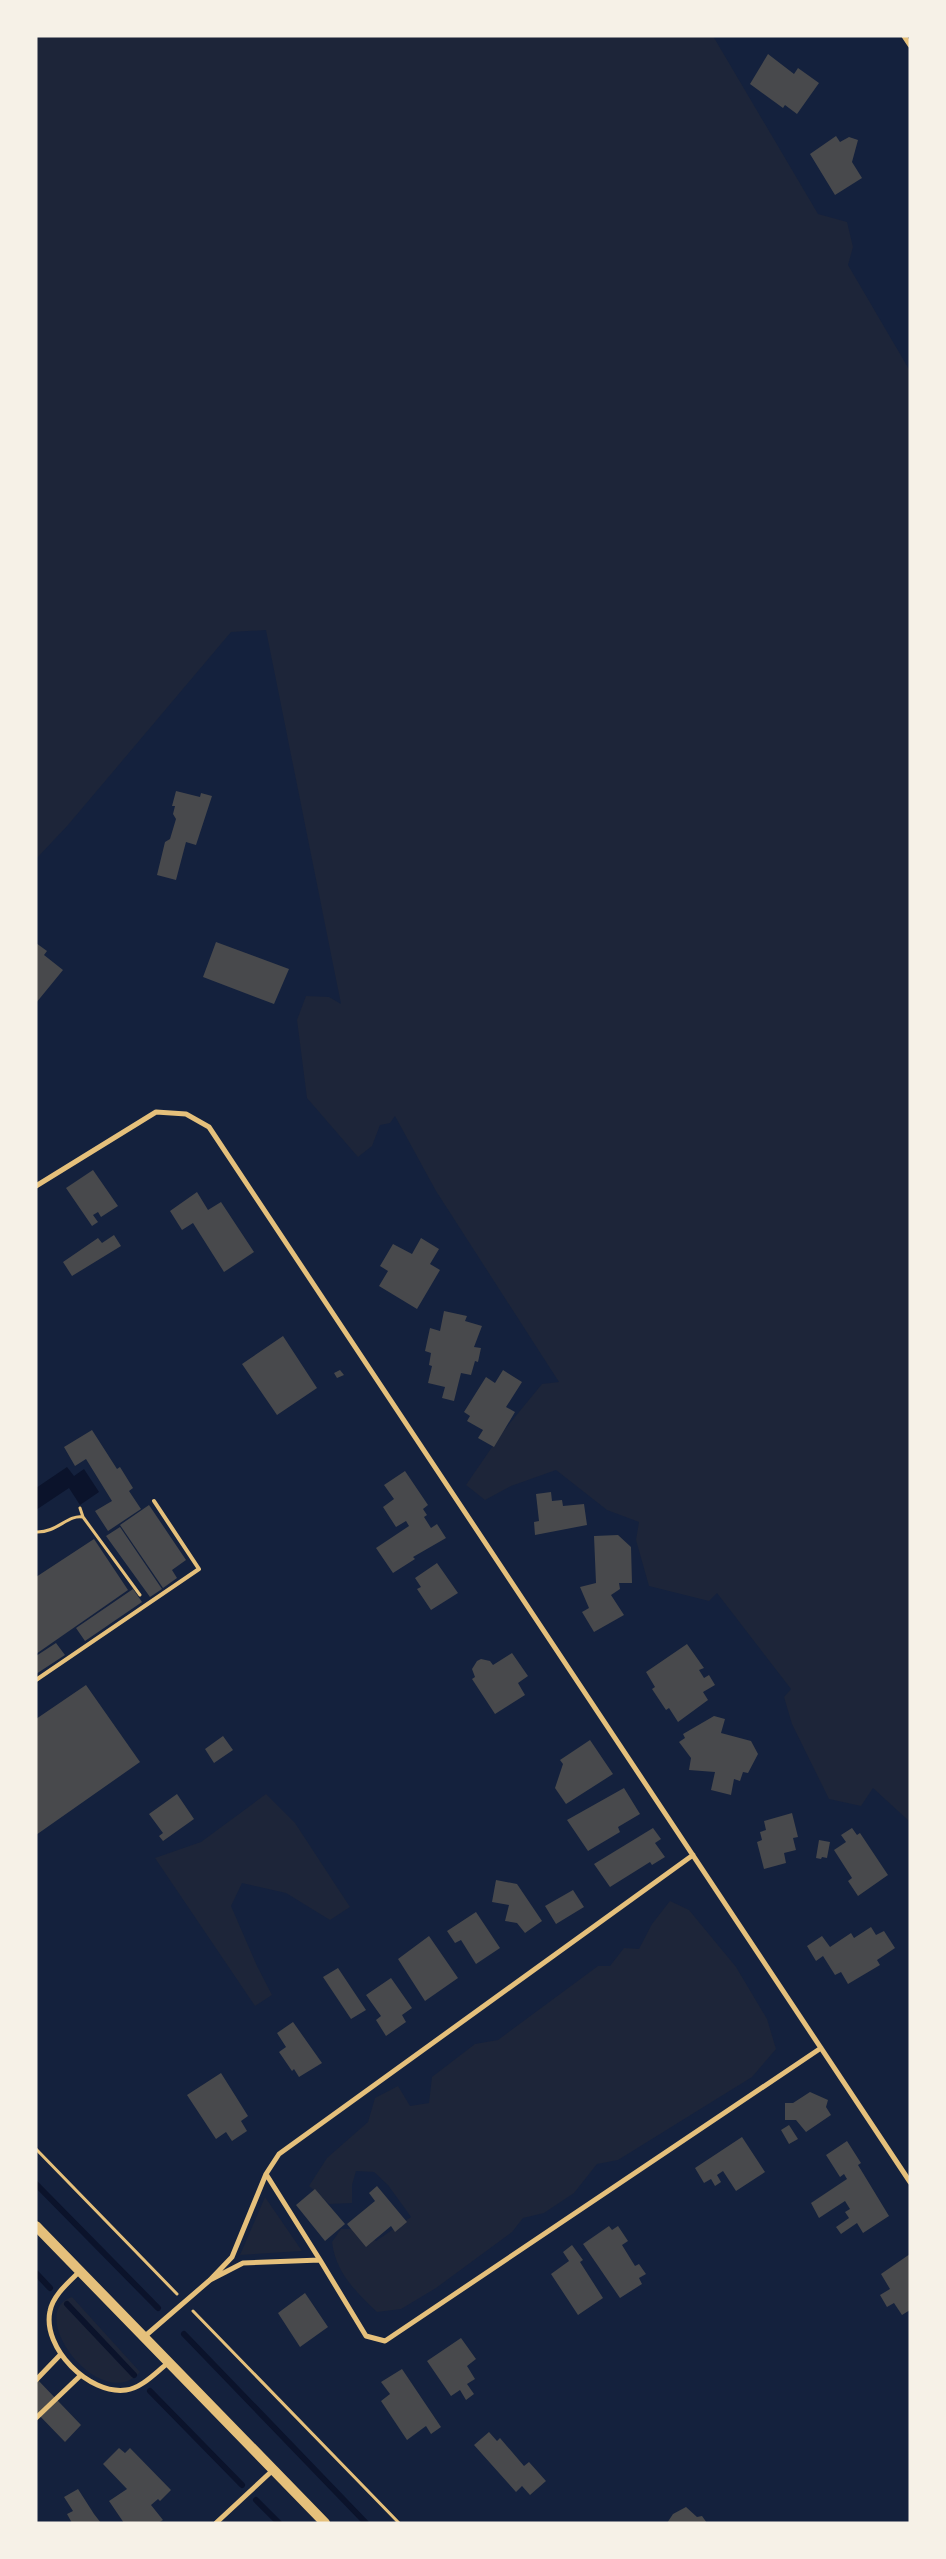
<svg xmlns="http://www.w3.org/2000/svg" width="946" height="2559" viewBox="0 0 946 2559" font-family="Jost,sans-serif">
	<rect width="100%" height="100%" fill="#14213d"/>
	<path fill="#1d2539" d="M36,36h677l105,178 29,8 6,25 -5,18 62,106v1451l-37,-34 -12,18 -32,-7 -37,-75 -8,-27 7,-8 -74,-96 -8,8 -60,-15 -13,-46 3,-18 -32,-12 -51,-40 -45,16 -26,14 -19,-15 35,-51 41,-50 17,-2 -123,-191 -41,-75 -5,7 -10,2 -8,21 -14,11 -51,-59 -10,-78 9,-24 23,1 12,7 -75,-374 -35,2 -163,193 -32,34z
		M266,1794l29,29 55,84 -20,13 -44,-27 -44,-10 -11,23 26,60 15,29 -17,11 -100,-148 46,-16z
		M670,1901l19,9 47,57 31,52 9,30 -24,28 -134,83 -21,4 -23,29 -30,20 -21,5 -11,14 -76,56 -35,21 -24,3c-22,-21 -41,-39 -45,-70l9,-13h16l19,12 35,-24 -23,-32 -14,-13 -18,-1 -4,14v18l-23,1 -20,-18 18,-28 41,-36 7,-24 23,-12 12,20 19,-3 3,-26 43,-33 23,-4 100,-74h12l14,-18 15,1 13,-25z
		M265,2197l37,54 -62,4z
		M72,2297l68,75c-39,44 -117,-59 -68,-75z"/>
	<path fill="#0b132b" d="M67,1467l7,9 10,-7 15,23 -19,13 -11,-17 -33,22v-22z"/>
	<g fill="none" stroke-linecap="round" stroke-linejoin="round">
		<path stroke="#0b132b" stroke-width="6" d="M36,2184l122,124
			M36,2273l14,15
			M67,2304l67,71
			M184,2334l182,189
			M150,2391l92,94
			M256,2500l23,23"/>
	</g>
	<path fill="#48494c" d="M768,54l26,20 4,-6 21,15 -22,31 -12,-9 -2,3 -33,-24z
		M836,136l4,6 9,-5 9,3 -6,22 10,16 -27,17 -25,-41z
		M176,791l24,6 1,-4 11,3 -16,49 -10,-3 -10,38 -19,-5 8,-33 5,-3 6,-20 -3,-5 2,-8h-3z
		M216,942l73,27 -15,35 -71,-27z
		M36,943l11,8 -3,4 19,15 -27,33z
		M93,1170l25,36 -17,11 -3,-5 -5,3 5,7 -6,4 -26,-38z
		M197,1192l11,18 13,-8 33,50 -30,20 -31,-49 -11,7 -12,-19z
		M114,1235l7,11 -49,30 -9,-14 35,-24 4,5z
		M421,1238l18,11 -9,15 10,6 -23,39 -38,-23 9,-15 -8,-5 13,-22 19,10z
		M444,1311l23,5 -2,5 17,5 -8,21 7,1 -3,14 -3,-1 -4,14 -10,-2 -7,28 -12,-3 3,-11 -17,-4 4,-17 -3,-1 2,-12 -6,-2 5,-23 10,3z
		M283,1336l34,52 -40,27 -35,-51z
		M340,1370l4,5 -7,3 -3,-5z
		M503,1370l19,12 -16,25 9,5 -21,35 -16,-9 5,-8 -16,-9 3,-5 -6,-4 22,-35 9,6z
		M92,1430l25,39 3,-2 13,21 -4,3 12,18 -33,22 -13,-20 17,-10 -26,-42 -11,7 -11,-19z
		M405,1471l23,34 -5,4 4,6 -3,2 7,11 6,-4 9,14 -33,19 2,2 -22,14 -17,-25 33,-22 -3,-5 -10,6 -13,-20 11,-8 -10,-14z
		M551,1492l1,9 10,-1 1,6 21,-2 3,21 -52,10 -1,-13 5,-1 -3,-27z
		M149,1505l37,55 -14,10 5,8 -14,10 -43,-63z
		M120,1527l42,62 -12,8 -44,-61z
		M618,1535l13,12 1,36h-13l1,6 -9,6 13,20 -30,17 -12,-20 7,-4 -9,-21 16,-4 -2,-47z
		M94,1539l34,51 -92,64v-77z
		M437,1563l21,30 -27,17 -14,-21 4,-2 -6,-9z
		M133,1589l9,13 -57,39 -9,-13z
		M56,1643l9,12 -29,19v-18z
		M687,1644l17,24 -5,2 5,8 5,-3 6,10 -12,7 5,8 -30,22 -9,-14 -3,2 -14,-21 3,-2 -9,-15z
		M512,1653l16,23 -10,7 7,12 -30,19 -23,-35 3,-2 -3,-8 5,-8 4,-2 9,2 3,4z
		M86,1685l54,77 -104,73v-116z
		M714,1716l11,3 -4,14 30,8 7,13 -10,19 -5,-1 -3,9 -6,-2 -3,16 -20,-5 4,-18 -26,-2 2,-12 -12,-16 6,-4 -2,-4z
		M223,1736l10,14 -19,13 -9,-14z
		M590,1740l23,34 -47,30 -11,-16 8,-24 -3,-4z
		M624,1788l16,26 -22,13 2,5 -32,19 -21,-31z
		M177,1794l17,25 -31,22 -4,-5 4,-3 -14,-19z
		M792,1813l6,24 -5,1 3,12 -12,3 2,10 -22,6 -7,-27 5,-2 -2,-8 6,-2 -2,-9z
		M653,1828l8,11 -6,4 10,14 -13,8 -2,-3 -40,25 -16,-23z
		M852,1828l5,7 3,-2 28,42 -30,21 -10,-15 4,-3 -18,-28 12,-8 -5,-7z
		M819,1840l11,2 -3,16 -5,-1 -1,2 -5,-1z
		M496,1880l21,4 25,37 -17,12 -8,-10 -12,-2 4,-16 -17,-3z
		M573,1890l11,17 -28,17 -11,-18z
		M476,1912l24,36 -24,16 -15,-24 -6,3 -8,-12z
		M871,1927l5,8 8,-4 11,17 -18,12 3,5 -32,19 -7,-12 -6,3 -12,-19 -7,5 -9,-15 15,-10 8,11 21,-14 3,5z
		M429,1936l29,42 -33,23 -27,-42z
		M338,1968l28,42 -15,9 -28,-42z
		M391,1978l21,30 -10,7 4,7 -20,14 -10,-16 5,-4 -15,-21z
		M293,2022l29,41 -23,14 -5,-8 -2,2 -13,-19 7,-5 -9,-14z
		M221,2073l27,43 -7,5 6,10 -15,10 -6,-9 -10,7 -29,-44z
		M810,2092l18,8 -2,7 5,8 -25,17 -10,-12h-11v-17h8z
		M789,2125l9,14 -9,5 -8,-14z
		M742,2137l23,35 -29,19 -13,-20 -6,4 4,7 -6,4 -4,-7 -7,4 -9,-15z
		M847,2141l14,22 -3,2 31,51 -26,17 -6,-10 -16,11 -5,-7 13,-9 -4,-6 5,-3 -5,-8 -26,17 -8,-15 36,-24 -3,-5 -4,3 -14,-22z
		M377,2186l30,36 -12,10 -4,-6 -25,21 -19,-23 28,-23 -6,-8z
		M315,2189l30,35 -20,17 -29,-36z
		M609,2226l3,4 6,-4 10,15 -6,4 13,21 4,-2 7,10 -7,4 3,6 -22,14 -37,-54z
		M572,2245l11,15 -3,2 23,36 -25,17 -27,-41 18,-13 -6,-9z
		M910,2254v56l-8,5 -8,-12 -7,4 -7,-12 10,-6 -9,-15z
		M305,2293l23,34 -28,20 -22,-34z
		M461,2338l15,21 -9,7 8,13 -8,5 7,10 -8,6 -6,-10 -9,6 -24,-35z
		M402,2369l39,58 -10,7 -5,-8 -19,14 -26,-39 9,-7 -9,-12z
		M36,2378l45,47 -16,17 -29,-30z
		M489,2432l8,9 3,-3 24,28 5,-4 17,19 -16,14 -8,-9 -6,6 -42,-47z
		M119,2448l6,5 5,-5 41,42 -11,11 -2,-2 -7,6 12,15 -5,3h-34l-15,-22 18,-12 -24,-25z
		M78,2489l16,25 7,9h-29l-5,-9 6,-3 -9,-14z
		M686,2507l11,10 5,-1 5,7h-40l6,-9z"/>
	<g fill="none" stroke-linecap="round" stroke-linejoin="round">
		<path stroke="#e5c07b" stroke-width="3" d="M80,1508l3,9 57,78
			M36,1532c21,1 32,-18 47,-15
			M36,2149l141,145
			M193,2311l206,212"/>
		<path stroke="#e5c07b" stroke-width="4" d="M36,1680l163,-111 -45,-68"/>
		<path stroke="#e5c07b" stroke-width="5" d="M904,36l6,9
			M36,1186l120,-74 30,2 23,13 701,1055
			M266,2174l54,86
			M80,2271c-11,11 -27,24 -30,40 -8,37 39,84 76,79 16,-2 30,-18 42,-27
			M210,2280l33,-17 77,-3 46,76 19,5 436,-293
			M144,2337l66,-57 22,-23 34,-83 13,-20 414,-299
			M36,2380l25,-26
			M36,2418l45,-43
			M216,2523l57,-53"/>
		<path stroke="#e5c07b" stroke-width="10" d="M36,2226l289,297"/>
	</g>
	<rect width="946" height="2559" fill="none" stroke="#f6f1e7" stroke-width="75"/>
</svg>
